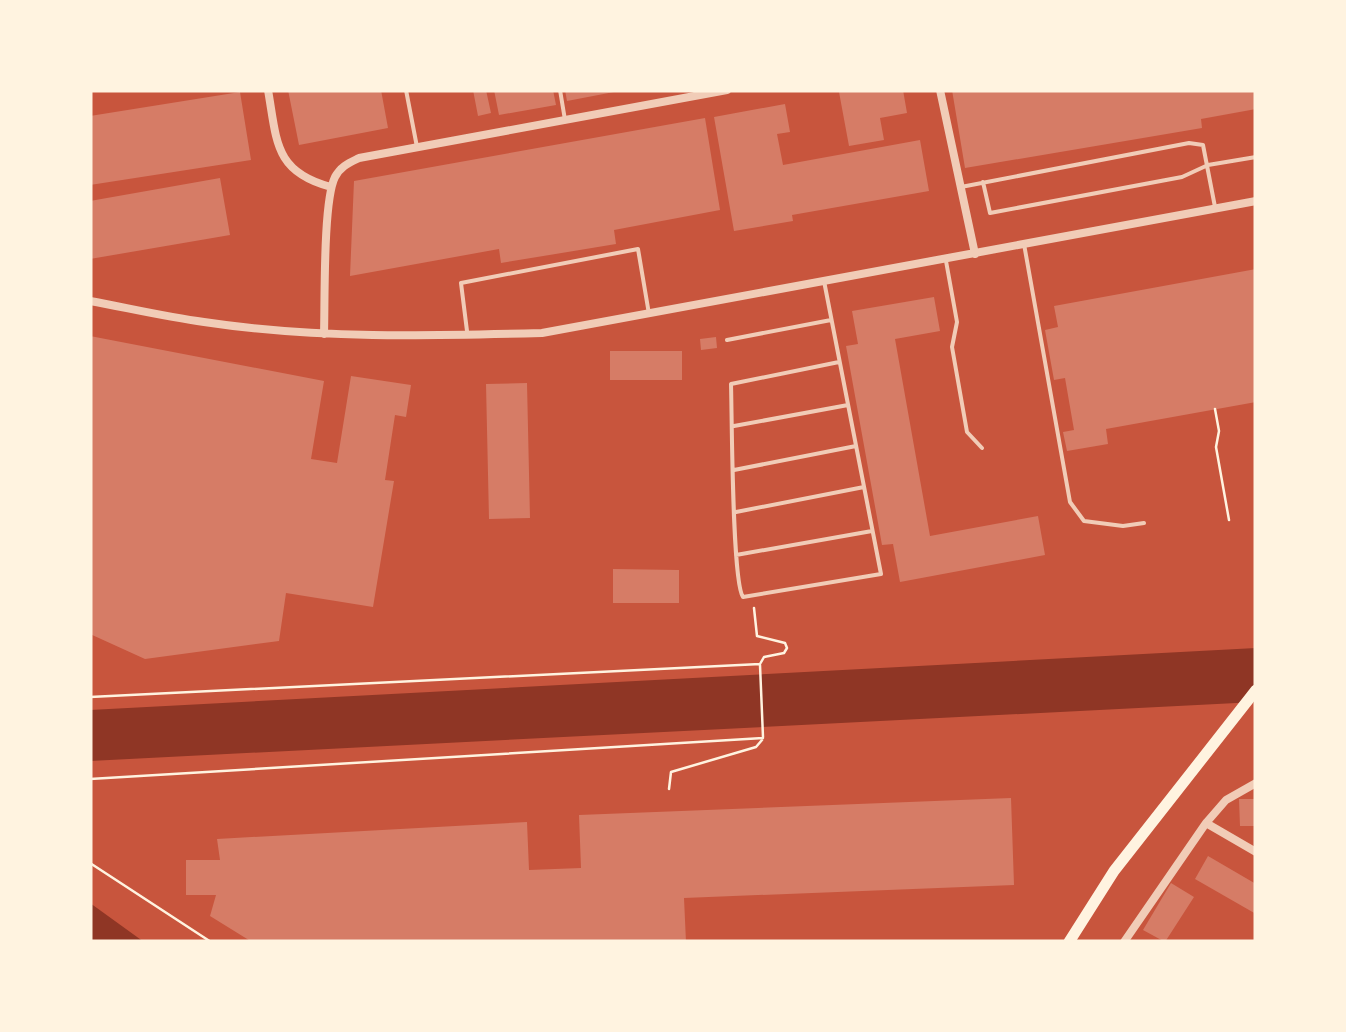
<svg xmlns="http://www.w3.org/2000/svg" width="1346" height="1032" viewBox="0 0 1346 1032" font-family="Roboto,sans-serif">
	<rect width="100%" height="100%" fill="#c8553d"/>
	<path fill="#8f3625" d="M1256,648v54l-1166,59v-51z
		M90,903l54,39h-54z"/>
	<path fill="#d67c66" d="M288,90h93l7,38 -89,17z
		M473,90h13l5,23 -13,3z
		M494,90h59l3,15 -57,10z
		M565,90h49v2l-47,9z
		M853,90h50l4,23 -27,5 4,22 -35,6 -10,-54z
		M952,90h304v19l-55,10 1,9 -237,40z
		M240,92l11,68 -161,25v-69z
		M785,104l5,28 -13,2 6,31 137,-25 9,51 -137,24 1,6 -59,10 -20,-114z
		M705,118l15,92 -106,20 2,14 -115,19 -2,-14 -149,27 4,-95z
		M220,178l10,57 -140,24v-58z
		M1256,269v133l-150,27 2,15 -41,7 -4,-19 11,-2 -9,-52 -11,2 -9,-50 13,-3 -4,-21z
		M934,297l6,34 -45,8 35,197 108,-20 7,39 -145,27 -7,-38 -11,1 -36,-199 12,-2 -6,-33z
		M90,336l234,45 -13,78 26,4 14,-87 60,9 -5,32 -11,-2 -10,65 9,1 -21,126 -87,-14 -7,48 -134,18 -55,-25z
		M716,337l1,11 -16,2 -1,-11z
		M610,351h72v29h-72z
		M527,383l3,135 -41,1 -3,-135z
		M613,569l66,1v33h-66z
		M1011,798l3,87 -330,13 2,44h-434l-42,-26 6,-21h-30v-35h34l-3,-21 310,-17 2,48 52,-2 -2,-53z
		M1239,799h17v27h-16z
		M1208,856l48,28v30l-61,-35z
		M1171,883l23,14 -29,45 -22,-12z"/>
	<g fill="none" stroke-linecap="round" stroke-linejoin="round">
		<path stroke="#fff3e0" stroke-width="2.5" d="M1215,409l4,22 -3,16 13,73
			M760,665l3,72
			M90,697l670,-33 4,-7 20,-4 3,-5 -2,-5 -28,-7 -3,-28
			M90,779l673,-41
			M669,789l2,-17 85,-25 6,-7
			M90,863l121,79"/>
		<path stroke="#f1ccb7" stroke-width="4" d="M406,90l11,57
			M560,90l5,30
			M983,182l7,31 192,-36 26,-12 48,-8
			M961,187l228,-44 14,2 12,62
			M1024,244l46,258 14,19 39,5 21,-3
			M946,261l11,61 -5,25 15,85 15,16
			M824,281l57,293 -138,23c-11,-15 -11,-181 -12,-213l108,-22
			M467,331l-6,-48 177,-34 11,65
			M727,340l104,-20
			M734,426l114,-21
			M734,470l122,-24
			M736,512l128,-25
			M736,555l136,-24"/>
		<path stroke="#f1ccb7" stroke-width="8" d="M268,90c9,51 6,82 63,97
			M940,90l35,164
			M90,301c38,7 76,16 114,21 112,17 225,14 338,11l714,-132
			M324,334c1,-33 -1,-133 11,-157 6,-11 14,-14 24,-19l368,-68
			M1206,823l50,29
			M1124,942l82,-119 20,-23 30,-17"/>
		<path stroke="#fff3e0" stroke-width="11" d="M1069,942l45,-71 142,-181"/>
	</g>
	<rect width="1346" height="1032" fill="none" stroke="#fff3e0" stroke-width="185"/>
</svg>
